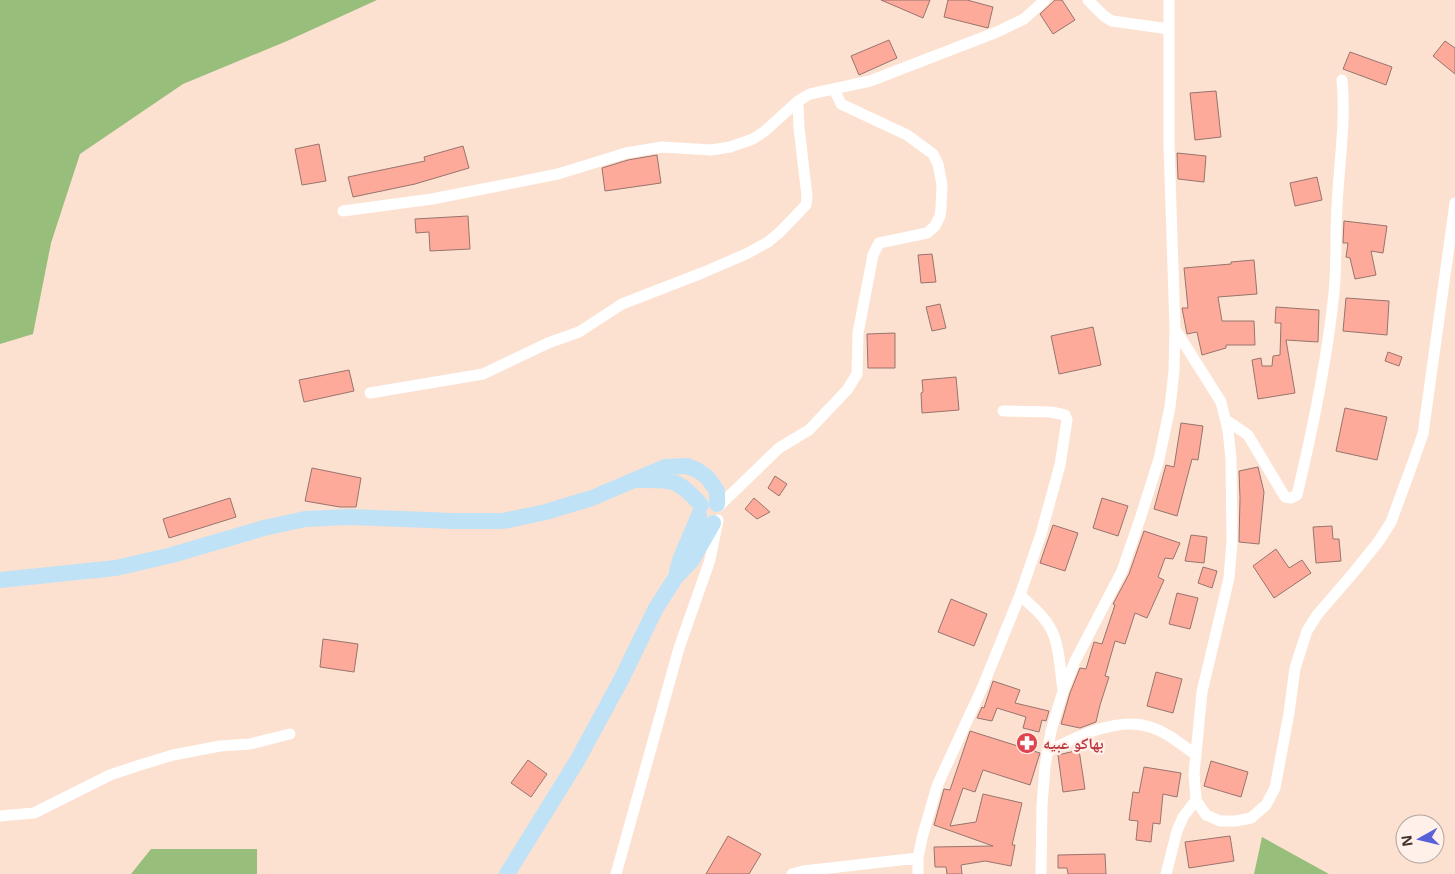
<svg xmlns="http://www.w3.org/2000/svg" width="1455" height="874" viewBox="0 0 1455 874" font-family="'Noto Sans','Noto Naskh Arabic',sans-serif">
	<rect width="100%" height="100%" fill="#fce1d0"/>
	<path fill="#97be7b" d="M0,0h377l-90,41 -104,43 -103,70 -29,89 -18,91 -33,10z
		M1262,837l67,37h-75z
		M151,849h106v25h-126z"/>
	<path fill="#fdaa9b" stroke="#98746d" d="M881,0h49l-7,18z
		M948,0h19l26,7 -5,21 -44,-11z
		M1055,0h7l13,20 -22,14 -13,-20z
		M889,40l8,18 -38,17 -8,-19z
		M1445,41l10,7v26l-22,-18z
		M1350,52l42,15 -6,18 -43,-16z
		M1216,91l5,46 -26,3 -5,-47z
		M319,144l7,37 -24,4 -7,-36z
		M463,146l6,22 -54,16 -62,13 -5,-20 77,-16 -1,-4z
		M1177,153l29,3 -2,26 -26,-3z
		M657,155l4,28 -56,8 -3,-23 26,-8z
		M1317,177l5,23 -27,6 -5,-23z
		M468,216l2,33 -40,2 -1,-19 -13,1 -1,-14z
		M1344,221l43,5 -4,27 -12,-2 5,24 -21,4 -5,-21 -4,-1 2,-14h-5z
		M932,254l4,28 -15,1 -3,-28z
		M1254,260l3,34 -39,3 4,24h32l1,24h-29v3l-24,7 -5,-23 -10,2 -5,-26h6l-4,-40 47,-4v-2z
		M1346,298l43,3 -2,34 -44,-4z
		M940,304l6,24 -14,3 -6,-24z
		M1276,307l43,3 -1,32 -32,-2 9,53 -37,6 -6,-39 9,-2 1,8h10l1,-10 7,-1 1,-32h-6z
		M1093,327l8,38 -42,9 -8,-38z
		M895,333v35h-27l-1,-34z
		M1388,352l14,5 -3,9 -14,-5z
		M349,370l5,21 -50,11 -5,-22z
		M956,377l3,33 -37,3 -1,-20 2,-1 -1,-12z
		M1345,408l42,9 -10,43 -41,-9z
		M1181,423l22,3 -5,34 -6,-1 -15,57 -23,-7 12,-44 8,2z
		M1258,467l6,25 -5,52 -20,-2 1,-44 -1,-27z
		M312,468l49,10 -5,29h-16l-35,-6z
		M775,476l12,8 -8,12 -11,-8z
		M230,498l6,19 -67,21 -6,-19z
		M754,498l16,14 -13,7 -12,-10z
		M1102,498l26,8 -10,30 -25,-8z
		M1053,525l25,8 -13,38 -25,-8z
		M1332,526l1,13h6l2,22 -25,2 -3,-36z
		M1144,531l36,12 -7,16 -8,-1 -7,19 6,3 -17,38 -12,-5 -10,31 -10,-3 -10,35 4,1 -9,28 -4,17 -16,6 -19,-4 9,-31 10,-25 6,1 8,-27 8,2 13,-39 -2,-1 16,-30z
		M1191,535l16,2 -3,26 -19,-2z
		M1276,549l13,19 13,-8 9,13 -37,25 -21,-32z
		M1203,567l14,4 -5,17 -14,-5z
		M1177,593l21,5 -8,31 -21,-5z
		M951,599l36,15 -13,32 -36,-14z
		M323,639l35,5 -4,28 -34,-5z
		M1156,672l26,7 -9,34 -26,-7z
		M993,681l27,9 -5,13 34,8 -3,10 -4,-1 -3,12 -16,-4 3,-11 -29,-9 -5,13 -15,-3 5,-11 2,1z
		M970,731l70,22 -10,32 -47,-15 -8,22 -12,-4 -13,38 26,-4 7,-28 39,9 -10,42h3l-4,21 -26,-5 -24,4 1,9h-15l-1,-7h-11l-1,-20 59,-1 -59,-21 10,-36 6,1z
		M1079,750l6,39 -22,3 -5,-37z
		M528,760l19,14 -16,23 -20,-14z
		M1211,761l37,11 -7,25 -37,-11z
		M1144,767l37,6 -4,24 -14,-3 -3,30 -7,-1 -2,19 -15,-2 2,-19 -9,-1 4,-28 6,1z
		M728,836l33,18 -12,20h-43z
		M1230,836l4,25 -45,7 -4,-26z
		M1105,854l1,20h-38l-1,-6h-9v-13z"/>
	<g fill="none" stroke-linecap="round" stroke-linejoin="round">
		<path stroke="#fff" stroke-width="11" d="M1088,0l16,16 8,5 57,8
			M343,211l89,-12 51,-10 75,-15 68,-21 36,-6 49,3 19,-3 23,-8 12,-8 33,-30 12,-7 60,-13 127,-49 27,-13 21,-19
			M1175,329l46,73 7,28 3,29 1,82 -3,37 -27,114 -8,82 2,26 10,15 14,6h16l15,-3 15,-13 9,-17 14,-75 6,-45 12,-37 10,-16 37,-43 25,-31 12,-19 17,-46 15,-42 32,-231
			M370,393l113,-19 65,-31 31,-11 43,-28 80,-31 44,-19 22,-12 12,-10 26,-27 1,-9 -8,-68 -1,-27
			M1226,420l22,15 37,62 6,1 6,-3c16,-67 30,-134 37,-202 3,-29 1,-58 3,-87 2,-42 9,-84 5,-126
			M719,506l60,-58 30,-18 38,-40 10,-16 1,-41 15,-78 6,-12 48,-10 8,-7 5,-10 1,-8 1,-23 -4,-21 -5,-10 -26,-19 -66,-31 -7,-15
			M1020,595c11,11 25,21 32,36 8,17 8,40 11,59
			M1047,752c28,-15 71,-36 103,-25 17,5 32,18 46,28
			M0,816l34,-3 76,-38 30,-10 33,-10 47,-9 30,-2 40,-10
			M616,874l63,-226 31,-88 8,-40
			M792,874l11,-3 115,-13
			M918,874v-16l4,-20 15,-52 46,-100 37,-91 21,-61 19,-69 7,-45 -2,-5 -14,-3 -48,-1
			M1041,874l1,-69 3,-38 6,-36 12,-40 12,-30 47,-90 19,-55 18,-57 11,-52 4,-36 1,-42 -6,-184v-145
			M1166,874l11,-43 6,-14 13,-17"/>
		<path stroke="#c0e2f6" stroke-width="16" d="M638,480c35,0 39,-2 63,25
			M677,572l3,-12 19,-45
			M0,580l116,-12 56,-13 92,-27 41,-9 45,-2 104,4h49l43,-9 46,-14 73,-31 22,-1 10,4 10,7 10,14v13
			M507,874l70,-113 44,-81 35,-72 20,-31 16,-17 21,-37"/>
	</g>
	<defs>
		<g id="pharmacy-disc" transform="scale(1.125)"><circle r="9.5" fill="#e0444e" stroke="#fff1e9"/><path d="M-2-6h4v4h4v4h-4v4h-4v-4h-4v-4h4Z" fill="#fff"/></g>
	</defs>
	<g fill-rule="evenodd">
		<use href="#pharmacy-disc" x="1027" y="743"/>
	</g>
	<g text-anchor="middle" stroke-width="4.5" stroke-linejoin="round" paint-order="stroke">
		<g font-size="16" font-weight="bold" fill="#be3a42" stroke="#fff1e9" text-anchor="start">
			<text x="1043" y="749">بهاكو عبيه</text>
		</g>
	</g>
	<g transform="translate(1420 839) rotate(262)"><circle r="24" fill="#fff1e9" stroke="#b3a59d"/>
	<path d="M0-4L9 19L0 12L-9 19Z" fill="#5861d8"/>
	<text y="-8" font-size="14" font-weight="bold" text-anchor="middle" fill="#40332b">N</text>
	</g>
</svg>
